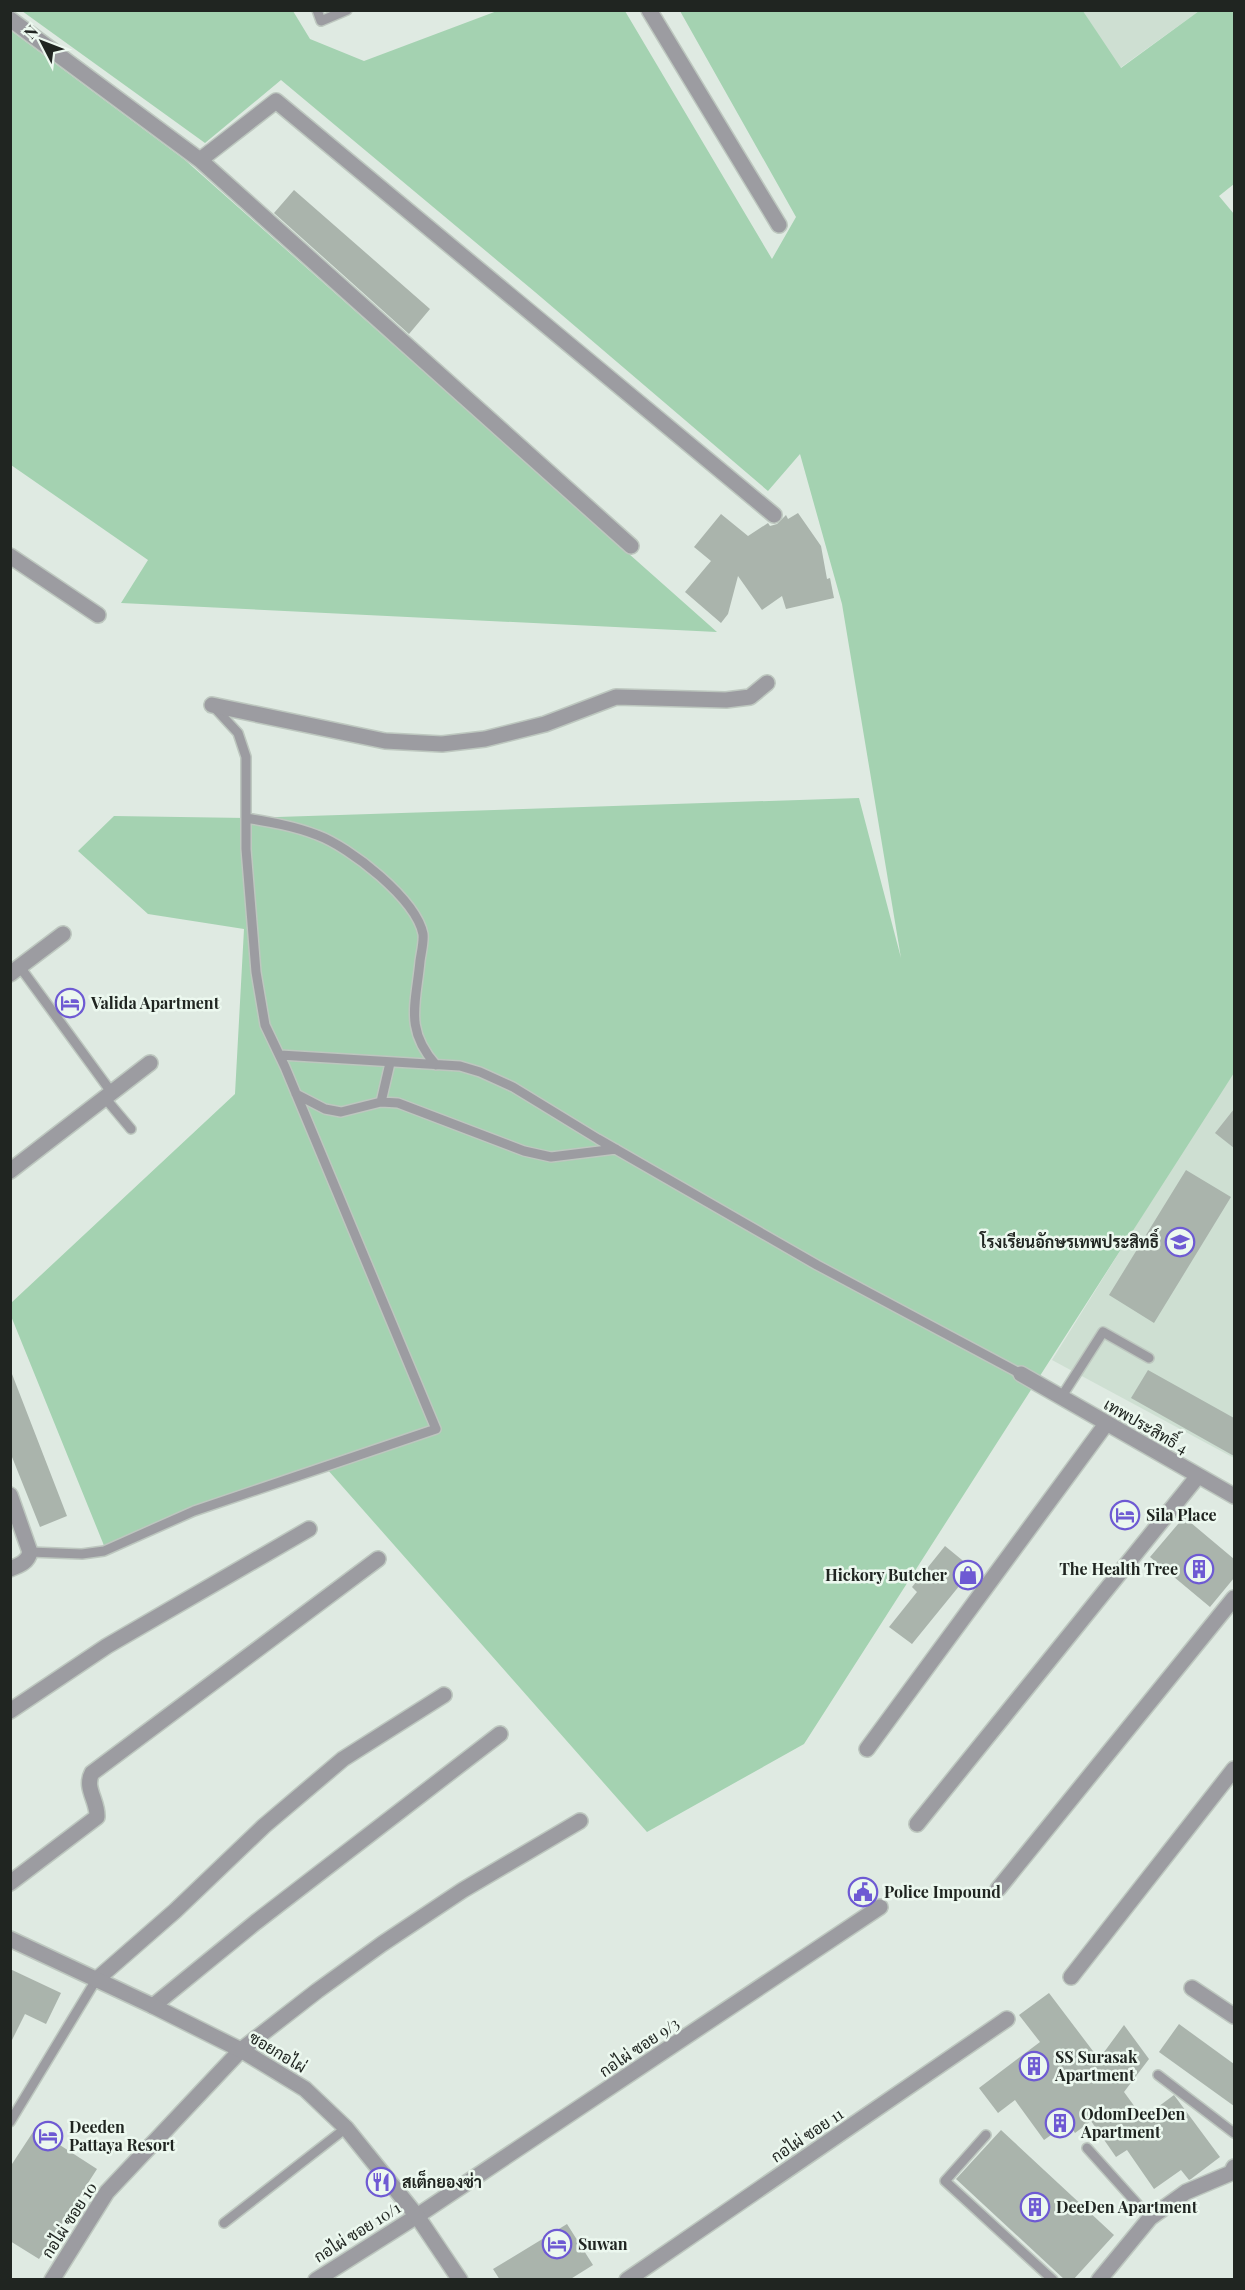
<svg xmlns="http://www.w3.org/2000/svg" width="1245" height="2290" viewBox="0 0 1245 2290" font-family="'Playfair Display',Sarabun,serif">
	<rect width="100%" height="100%" fill="#dfeae2"/>
	<path fill="#cedfd2" d="M1083,11h116l-79,57z
		M1234,1073v385l-182,-98 148,-237z"/>
	<path fill="#a4d2b1" d="M22,11h271l17,28 54,22 133,-50h128l147,248 24,-42 -116,-206h403l38,57 78,-57h35v173l-15,12 15,18v859l-430,671 -157,88 -320,-363 -222,79 -94,-232v-13l224,-209 9,-165 -96,-15 -70,-63 36,-35 132,2 613,-20 42,160 -59,-354 -42,-150 -32,37 -233,-199 -254,-212 -76,63z
		M10,30l175,130 532,472 -596,-29 27,-43 -137,-95z"/>
	<path fill="#aab4ac" d="M294,190l136,119 -21,25 -135,-121z
		M798,513l23,33 6,33 3,-1 4,20 -48,11 -4,-13 -20,14 -24,-34 -10,38 -7,9 -36,-31 26,-31 -17,-14 27,-33 27,22 20,-13 2,3 7,-2 9,-9 2,4z
		M1234,1109v39l-19,-15z
		M1186,1170l45,27 -77,126 -45,-28z
		M1148,1370l86,48v38l-103,-58z
		M12,1374l55,142 -27,11 -30,-75z
		M1184,1517l50,42v19l-24,29 -60,-50z
		M945,1546l28,23 -61,75 -23,-17 28,-35 -5,-5z
		M10,1969l51,24 -15,31 -21,-10 -15,30z
		M1049,1993l50,66 25,-34 25,34 -25,33 19,26 31,-23 46,62 -29,22 -2,1 -8,-10 -27,19 -27,-39 -11,7 -25,-36 -16,12 -7,-10 -24,17 -29,-40 -17,13 -19,-25 61,-46 -21,-27z
		M1179,2024l55,40v42l-75,-54z
		M35,2129l62,40 -58,90 -29,-18v-74z
		M1001,2130l113,105 -41,45h-8l-109,-101z
		M567,2224l26,41 -24,15h-69l-7,-11z"/>
	<g fill="none" stroke-linecap="round" stroke-linejoin="round">
		<g stroke="#bdc7bf" stroke-width="12">
			<path id="service" d="M317,10l4,11 26,-11
				M246,818c24,4 48,8 71,17 33,12 99,64 106,99 1,8 -2,19 -3,27 -4,43 -16,68 16,104
				M20,967l92,126
				M280,1055l180,11 20,6 33,15 85,52 219,126 204,109
				M296,1094l29,15 16,3 40,-10 17,1 126,48 27,6 65,-8
				M105,1098l26,31
				M381,1102l9,-39
				M1062,1396l41,-64 46,26
				M30,1552l52,2 22,-3 90,-40 242,-82 -151,-362 -20,-42 -9,-53 -10,-123v-92l-8,-24 -24,-26
				M1158,2075l76,58
				M10,2122l86,-142
				M986,2135l-41,46 108,99
				M1087,2148l63,70
				M224,2223l122,-95"/>
		</g>
		<g stroke="#bdc7bf" stroke-width="18">
			<path id="minor" d="M649,10l130,215
				M10,19l190,141 431,386
				M200,160l76,-59 498,414
				M10,556l88,59
				M212,705l173,36 57,3 43,-5 60,-15 71,-27 110,3 24,-3 17,-14
				M10,974l53,-40
				M10,1171l140,-108
				M1021,1374l213,122
				M10,1495l20,57c-2,10 -10,13 -20,17
				M10,1711l97,-65 202,-117
				M867,1749l239,-325
				M917,1824l281,-348
				M10,1883l87,-66c1,-16 -13,-29 -5,-44l286,-214
				M998,1889l236,-291
				M1071,1977l163,-208
				M96,1980l79,-69 89,-85 79,-67 101,-64
				M1192,1988l42,28
				M153,2006l103,-84 244,-188
				M52,2280l55,-88 134,-142 76,-59 65,-47 81,-54 117,-69
				M316,2280l101,-64 463,-309
				M627,2280l380,-261
				M1099,2280l51,-62 36,-26 45,-19 3,-6"/>
		</g>
		<g stroke="#bdc7bf" stroke-width="18">
			<path id="tertiary" d="M10,1939l143,67 88,44 64,39 41,39 71,88 43,64"/>
		</g>
		<use href="#service" stroke="#9c9ca1" stroke-width="9"/>
		<use href="#minor" stroke="#9c9ca1" stroke-width="15"/>
		<use href="#tertiary" stroke="#9c9ca1" stroke-width="15"/>
	</g>
	<defs>
		<g id="hotel-ring" transform="scale(1.5)"><circle r="9.5" fill="#ecf8ef" stroke="#6e5ad3" stroke-width="1.5"/><path d="M-6-4.5h1.5V1H6V5H4.5V3h-9V5H-6ZM-4 0a1.8 1.8 0 1 1 3.6 0ZM.5 0V-2.5h3Q6-2.5 6 0Z" fill="#6e5ad3"/></g>
		<g id="school-ring" transform="scale(1.5)"><circle r="9.5" fill="#ecf8ef" stroke="#6e5ad3" stroke-width="1.5"/><path d="M0-5L7-2L0 1L-7-2ZM-4 1L0 2.5L4 1V4Q0 6-4 4Z" fill="#6e5ad3"/></g>
		<g id="building-ring" transform="scale(1.5)"><circle r="9.5" fill="#ecf8ef" stroke="#6e5ad3" stroke-width="1.5"/><path d="M-4-6H4V6H1V3H-1V6H-4ZM-2.5-4.3h1.7v1.8h-1.7ZM.8-4.3h1.7v1.8H.8ZM-2.5-1h1.7V.8h-1.7ZM.8-1h1.7V.8H.8Z" fill="#6e5ad3"/></g>
		<g id="shop-ring" transform="scale(1.5)"><circle r="9.5" fill="#ecf8ef" stroke="#6e5ad3" stroke-width="1.5"/><path d="M-5-2.5h2.3a2.7 3.5 0 0 1 5.4 0H5L5.5 6h-11ZM-1.5-2.5h3a1.5 2.3 0 0 0-3 0Z" fill="#6e5ad3"/></g>
		<g id="civic-ring" transform="scale(1.5)"><circle r="9.5" fill="#ecf8ef" stroke="#6e5ad3" stroke-width="1.5"/><path d="M-.6-6.5H3V-4.5H.6V-3L4-1V1h2V6H-6V1h2V-1L-.6-3ZM-1.2 2.5V6h2.4V2.5Z" fill="#6e5ad3"/></g>
		<g id="restaurant-ring" transform="scale(1.5)"><circle r="9.5" fill="#ecf8ef" stroke="#6e5ad3" stroke-width="1.5"/><path d="M-5-6h1v4h1v-4h1v4h1v-4h1v5L-1.5 .5V6h-2V.5L-5-1ZM5-6V6H3V1.5H1.5Q1.5-4 5-6Z" fill="#6e5ad3"/></g>
	</defs>
	<g fill-rule="evenodd">
		<use href="#hotel-ring" x="70" y="1003"/>
		<use href="#school-ring" x="1180" y="1242"/>
		<use href="#hotel-ring" x="1125" y="1515"/>
		<use href="#building-ring" x="1199" y="1569"/>
		<use href="#shop-ring" x="968" y="1575"/>
		<use href="#civic-ring" x="863" y="1892"/>
		<use href="#building-ring" x="1034" y="2066"/>
		<use href="#building-ring" x="1060" y="2123"/>
		<use href="#hotel-ring" x="48" y="2136"/>
		<use href="#restaurant-ring" x="381" y="2182"/>
		<use href="#building-ring" x="1035" y="2207"/>
		<use href="#hotel-ring" x="557" y="2244"/>
	</g>
	<g text-anchor="middle" stroke-width="5" stroke-linejoin="round" paint-order="stroke">
		<g font-size="16" font-weight="bold" fill="#202521" stroke="#ecf8ef" text-anchor="start">
			<text x="91" y="1009">Valida Apartment</text>
			<text x="1159" y="1248" text-anchor="end">โรงเรียนอักษรเทพประสิทธิ์</text>
			<text x="1146" y="1521">Sila Place</text>
			<text x="1178" y="1575" text-anchor="end">The Health Tree</text>
			<text x="947" y="1581" text-anchor="end">Hickory Butcher</text>
			<text x="884" y="1898">Police Impound</text>
			<text x="1055" y="2063">SS Surasak<tspan x="1055" dy="18">Apartment</tspan></text>
			<text x="1081" y="2120">OdomDeeDen<tspan x="1081" dy="18">Apartment</tspan></text>
			<text x="69" y="2133">Deeden<tspan x="69" dy="18">Pattaya Resort</tspan></text>
			<text x="402" y="2188">สเต็กยองซ่า</text>
			<text x="1056" y="2213">DeeDen Apartment</text>
			<text x="578" y="2250">Suwan</text>
		</g>
		<g font-size="16" fill="#202521" stroke="#ecf8ef">
			<text transform="translate(1146 1426) rotate(30)" y="6">เทพประสิทธิ์ 4</text>
			<text transform="translate(639 2047) rotate(-34)" y="6">กอไผ่ ซอย 9/3</text>
			<text transform="translate(278 2052) rotate(31)" y="6">ซอยกอไผ่</text>
			<text transform="translate(807 2135) rotate(-34)" y="6">กอไผ่ ซอย 11</text>
			<text transform="translate(69 2220) rotate(-57)" y="6">กอไผ่ ซอย 10</text>
			<text transform="translate(357 2232) rotate(-32)" y="6">กอไผ่ ซอย 10/1</text>
		</g>
	</g>
	<rect width="1245" height="2290" fill="none" stroke="#202521" stroke-width="24"/>
	<g transform="translate(42 42) rotate(312)" stroke="#ecf8ef" stroke-width="4.5" paint-order="stroke">
	<path d="M0-4.5L10 22L0 15L-10 22Z" fill="#202521"/>
	<text y="-9" font-size="16" font-weight="bold" text-anchor="middle" fill="#202521">N</text>
	</g>
</svg>
